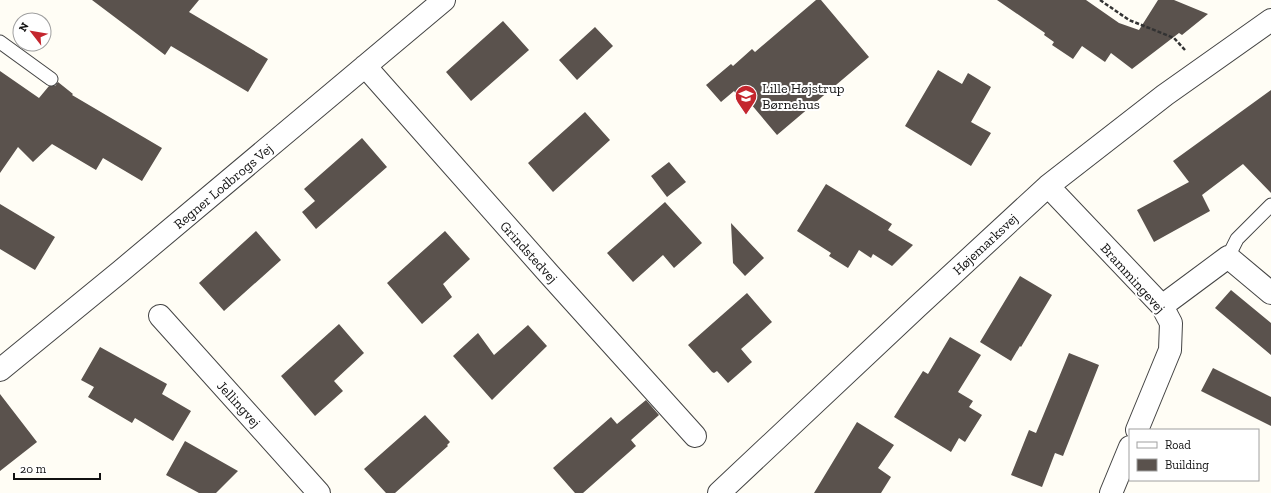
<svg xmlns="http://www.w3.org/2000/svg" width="1271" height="493" viewBox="0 0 1271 493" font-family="'Zilla Slab',serif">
	<rect width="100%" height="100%" fill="#fffdf5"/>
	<path fill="#5a524d" d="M92,0h107l-10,12 79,47 -20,33 -77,-46 -6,9z
		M816,0h5l48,57 -92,78 -32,-38 -4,3 -7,-9 -13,11 -15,-17 25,-21 2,2 19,-17 3,3z
		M997,0h89l33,23 20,7 19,-30h16l34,14 -26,21 -3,-2 -47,36 -21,-16 -6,9 -23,-16 -9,13 -21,-14 2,-3 -10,-7 1,-2z
		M503,21l26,29 -58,51 -25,-29z
		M595,27l18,19 -36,34 -18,-20z
		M938,70l24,14 6,-11 23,14 -20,35 20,11 -20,33 -66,-40z
		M0,71l39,27 10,-12h6l3,-4 15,12 -1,1 90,53 -20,33 -39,-23 -7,12 -44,-26 -19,18 -15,-15 -18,26z
		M1271,90v103l-28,-29 -41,31 8,16 -56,31 -17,-32 52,-28 -16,-21z
		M585,112l25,28 -57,52 -25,-29z
		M362,138l25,29 -71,62 -14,-17 13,-11 -11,-12z
		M669,162l17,20 -19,15 -16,-21z
		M826,184l66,40 -4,6 25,15 -21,21 -19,-12 -2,4 -12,-8 -11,18 -19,-12 2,-3 -34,-22z
		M665,202l37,41 -28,25 -11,-13 -30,27 -26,-29z
		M0,204l55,33 -20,33 -35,-21z
		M731,223l33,35 -19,18 -12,-13z
		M256,231l25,29 -57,51 -25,-28z
		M445,231l25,28 -27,25 9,13 -30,27 -35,-41z
		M1020,276l32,19 -31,52 -1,-1 -9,15 -31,-19z
		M1231,290l40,33v32l-56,-47z
		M747,293l25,29 -31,27 11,13 -24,21 -11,-12 -3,2 -2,-1 -24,-27z
		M339,324l25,29 -30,28 9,10 -28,25 -34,-40z
		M528,325l19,21 -55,54 -39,-44 25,-23 16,22z
		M950,337l31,18 -23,37 15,9 -4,6 13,8 -17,27 -6,-4 -8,14 -57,-35 29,-46 5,3z
		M100,347l67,37 -5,10 29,17 -18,30 -38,-23 -3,5 -44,-26 6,-10 -13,-7z
		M1069,353l30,12 -36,91 -8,-3 -13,34 -31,-12 18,-45 7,3z
		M1213,368l58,29v29l-70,-35z
		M0,394l37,48 -37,29z
		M646,400l13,15 -28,25 5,6 -53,47h-8l-22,-25 58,-51 6,7z
		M425,415l25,27 -3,3 1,1 -53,47h-9l-22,-24z
		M857,422l37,23 -16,23 13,9 -10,16h-67z
		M185,441l53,30 -22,22h-17l-33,-18z"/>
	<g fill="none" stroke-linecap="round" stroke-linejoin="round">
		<g stroke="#444" stroke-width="15">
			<path id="service" d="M0,42l51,37
				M1228,257l9,-18 34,-34"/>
		</g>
		<g stroke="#444" stroke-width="24">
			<path id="minor" d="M365,66l184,208 146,162
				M1048,186l114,120 9,17 -1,27 -33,80
				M1162,306l66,-49 43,36
				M160,316l159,177
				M0,370l121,-99 323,-271
				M719,493l199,-187 130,-120 117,-91 106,-75
				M1111,493l19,-46"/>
		</g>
		<path stroke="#333" stroke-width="2.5" stroke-dasharray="4 2" stroke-linecap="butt" d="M1100,0l29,20 45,18 11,12"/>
		<use href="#service" stroke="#fff" stroke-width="13"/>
		<use href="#minor" stroke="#fff" stroke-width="22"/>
	</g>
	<defs>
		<g id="school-pin" transform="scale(1.15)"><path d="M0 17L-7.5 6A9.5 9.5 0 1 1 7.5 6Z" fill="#c4262e" stroke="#fff"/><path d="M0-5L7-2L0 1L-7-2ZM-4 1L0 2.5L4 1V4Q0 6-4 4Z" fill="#fff"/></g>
	</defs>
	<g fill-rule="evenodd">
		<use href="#school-pin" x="746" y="96"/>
	</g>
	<g text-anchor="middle" stroke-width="4" stroke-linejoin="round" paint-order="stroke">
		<g font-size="14" fill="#111" stroke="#fff" text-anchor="start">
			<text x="762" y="93">Lille Højstrup<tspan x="762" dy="16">Børnehus</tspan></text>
		</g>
		<g font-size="14" fill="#111" stroke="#fff">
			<text transform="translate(223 186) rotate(-40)" y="5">Regner Lodbrogs Vej</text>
			<text transform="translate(985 244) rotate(-43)" y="5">Højemarksvej</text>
			<text transform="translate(529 252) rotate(48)" y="5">Grindstedvej</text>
			<text transform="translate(1133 278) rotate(48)" y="5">Brammingevej</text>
			<text transform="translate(239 404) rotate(48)" y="5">Jellingvej</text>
		</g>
	</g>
	<rect x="1129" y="429" width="130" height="52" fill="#ffffff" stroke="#a0a0a0"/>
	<rect x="1137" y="442" width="20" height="6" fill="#ffffff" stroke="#a0a0a0"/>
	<text x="1165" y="449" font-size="12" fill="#111111">Road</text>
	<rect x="1137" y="459" width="20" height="12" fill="#5a524d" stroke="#a0a0a0"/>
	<text x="1165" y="469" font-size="12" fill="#111111">Building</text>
	<g transform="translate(32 32) rotate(301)"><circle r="19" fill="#ffffff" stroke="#a0a0a0"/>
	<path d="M0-3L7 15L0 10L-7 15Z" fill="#c4262e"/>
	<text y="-6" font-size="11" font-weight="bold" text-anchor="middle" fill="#111111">N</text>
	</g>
	<path d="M14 473v6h86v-6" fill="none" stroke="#111111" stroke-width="2"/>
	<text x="20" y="473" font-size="12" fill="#111111" stroke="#ffffff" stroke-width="3" paint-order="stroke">20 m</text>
</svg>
